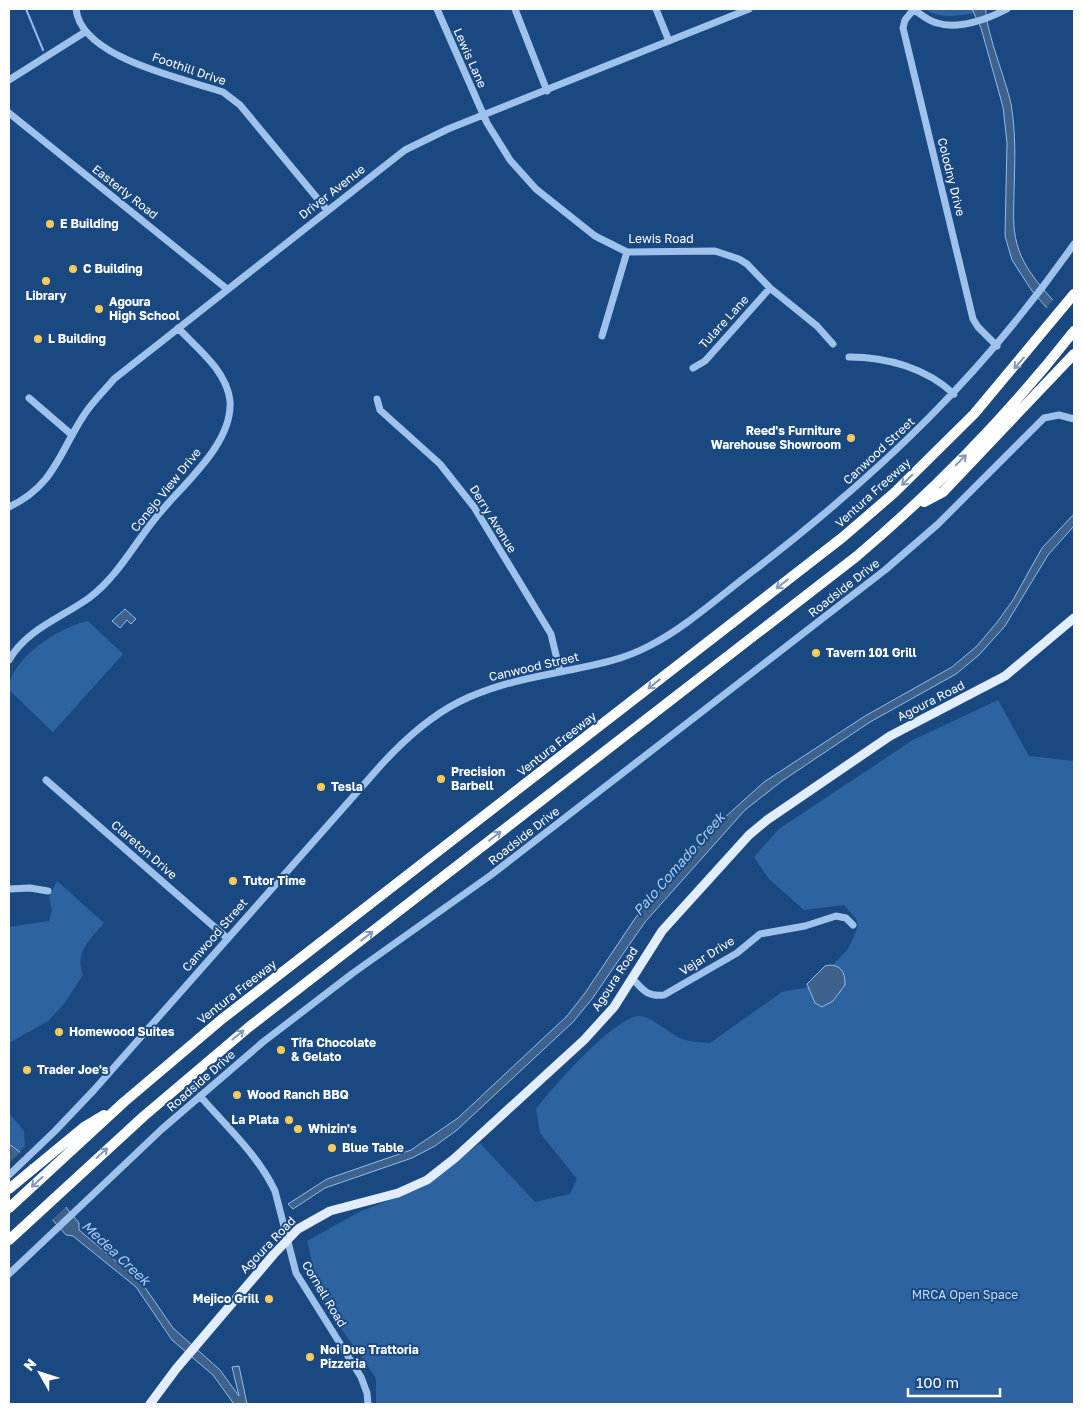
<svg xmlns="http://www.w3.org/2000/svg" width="1083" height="1413" viewBox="0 0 1083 1413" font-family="'Golos Text',sans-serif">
	<rect width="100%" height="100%" fill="#1a4982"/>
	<path fill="#2d63a1" d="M924,9h68c-24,5 -46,13 -68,0z
		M88,621l35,33 -70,78 -44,-42c0,-31 52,-64 79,-69z
		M998,700l31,56 45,5v643h-698v-26l-55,-78 -14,-59 52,-29 65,-25 56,-44 55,59 35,-8 7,-15 -37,-46 -4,-24c15,-20 80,-94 104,-93 10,0 29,17 40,22 8,4 20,4 30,5l72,-51 22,-4 16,-10 28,-29 7,-15 3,-8 -2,-7 -12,-14 -40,5 -35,-31 -15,-22 25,-28 134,-89z
		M57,881l47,42c-14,16 -30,31 -21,52l-19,29 -16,17 -39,22v-116l40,-6 3,-11 -3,-13z
		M9,1113l15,18 1,15 -16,15z"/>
	<path fill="#3f628c" stroke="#90bded" d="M972,9h14c-1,20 20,71 25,95 5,29 4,58 3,87 0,18 -2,35 3,53 8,31 37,56 57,79v16l-42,-48 -20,-31 -7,-24 2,-93 -4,-36 -22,-79z
		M1074,514v12l-26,29 -43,71 -26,29 -23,19 -86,48 -88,59 -37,29 -100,112 -53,77 -19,23 -116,108 -22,16 -23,12 -87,30 -32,21 -5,-5 39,-25 84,-29 47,-32 109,-102 18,-23 51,-76 87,-98 41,-37 101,-66 87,-49 25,-21 21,-25 15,-21 29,-52z
		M125,609l11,10 -5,5 -4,-4 -7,8 -8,-7z
		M830,965c13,1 15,9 15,20l-12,16 -11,6 -7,-4 -8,-19 18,-18z
		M9,1144l11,8 59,71v7l63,53 31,45 47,42 19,26 -7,-29 7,-1 8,38h-13l-21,-29 -41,-35 -36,-53 -63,-51 -7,-1 -57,-64z"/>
	<path fill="#1a4982" d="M1055,297l19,22v22l-29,-31z
		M22,1151l10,11 -19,18 -4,-6v-11z
		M34,1165l34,40 -17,16 -37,-40z"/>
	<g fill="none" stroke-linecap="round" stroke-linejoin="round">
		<path stroke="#90bded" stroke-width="2" d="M26,9l17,41"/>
		<path stroke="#9ec2eb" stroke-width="7" d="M76,9c5,49 106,69 147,83l17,13 87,105
			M437,9l50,114 23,37 26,29 59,47 32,16 88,-1 24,8 8,5 23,24 47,38 16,18
			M515,9l32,82
			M656,9l13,32
			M913,9c8,5 15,12 24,14 21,7 51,-4 70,-14
			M914,9l-9,11 -2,8 70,291 5,8 19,19
			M9,80l76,-48
			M9,113l218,176
			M602,336l25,-84
			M849,357c38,0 77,11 105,37
			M693,368l12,-7 65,-73
			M29,398l43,37
			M377,399l3,11 60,54 34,43 77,127 9,38
			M9,507c45,-21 50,-54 75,-92 8,-13 20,-24 30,-36l291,-229 43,-21 301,-120
			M9,660c18,-31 52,-42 80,-62 28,-21 44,-52 65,-78 25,-33 79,-74 76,-119 -3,-30 -33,-53 -52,-73
			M46,780l181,158
			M9,889l21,-1 18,3
			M632,978c11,12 15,19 32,17l73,-42 23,-19 45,-8 31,-10 10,2 7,7
			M200,1096c26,30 58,59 75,95l21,82 65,104 6,16 1,11
			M9,1175l46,-44 39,-41 288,-326c55,-60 94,-76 173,-91 33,-7 64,-11 94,-27 39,-20 73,-52 108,-78 125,-97 226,-194 317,-324
			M9,1274l153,-145 101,-87 90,-69 138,-98 394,-305 53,-46 106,-106 15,-3 15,4"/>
		<path stroke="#e2edff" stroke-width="9" d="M150,1404l26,-35 98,-115 24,-25 32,-18 68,-18 29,-13 28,-22 129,-118 30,-33 48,-76 87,-96 18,-15 123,-84 115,-60 69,-58"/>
		<path stroke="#fff" stroke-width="10" d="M924,502l19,-10 131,-138
			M9,1189l75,-62 20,-12
			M9,1208l115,-106 98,-83 621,-482 51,-44 80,-79 100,-120
			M9,1240l135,-124 105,-89 608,-471c80,-68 152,-142 217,-225"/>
	</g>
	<defs><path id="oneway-shaft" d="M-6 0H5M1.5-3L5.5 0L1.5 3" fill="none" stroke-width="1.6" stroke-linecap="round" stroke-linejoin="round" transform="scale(1.25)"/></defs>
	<g stroke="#819bba">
		<use href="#oneway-shaft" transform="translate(1019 363) rotate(131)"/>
		<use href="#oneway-shaft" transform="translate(961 460) rotate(-45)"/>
		<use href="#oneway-shaft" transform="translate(907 480) rotate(136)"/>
		<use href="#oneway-shaft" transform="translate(782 584) rotate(142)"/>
		<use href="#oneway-shaft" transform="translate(654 684) rotate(142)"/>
		<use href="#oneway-shaft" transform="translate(495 836) rotate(-38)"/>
		<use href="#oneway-shaft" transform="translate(367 936) rotate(-38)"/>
		<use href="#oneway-shaft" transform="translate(238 1035) rotate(-39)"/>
		<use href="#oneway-shaft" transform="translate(102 1153) rotate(-42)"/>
		<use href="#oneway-shaft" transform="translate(37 1182) rotate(138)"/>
	</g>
	<g fill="#fdcb59" stroke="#1a4982" stroke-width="2">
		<circle cx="50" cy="224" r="5"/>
		<circle cx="73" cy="269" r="5"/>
		<circle cx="46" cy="281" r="5"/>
		<circle cx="99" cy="309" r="5"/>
		<circle cx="38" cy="339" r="5"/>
		<circle cx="851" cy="438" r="5"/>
		<circle cx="816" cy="653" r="5"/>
		<circle cx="441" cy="779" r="5"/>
		<circle cx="321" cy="787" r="5"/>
		<circle cx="233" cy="881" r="5"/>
		<circle cx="59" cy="1032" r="5"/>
		<circle cx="281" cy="1050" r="5"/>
		<circle cx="27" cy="1070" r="5"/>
		<circle cx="237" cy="1095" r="5"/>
		<circle cx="289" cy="1120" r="5"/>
		<circle cx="298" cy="1129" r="5"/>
		<circle cx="332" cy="1148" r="5"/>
		<circle cx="269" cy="1299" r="5"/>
		<circle cx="310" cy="1357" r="5"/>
	</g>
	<g text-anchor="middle" stroke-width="4" stroke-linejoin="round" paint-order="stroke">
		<g font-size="12" fill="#fff" stroke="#1a4982">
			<text transform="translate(470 58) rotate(66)" y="4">Lewis Lane</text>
			<text transform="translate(189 69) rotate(19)" y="4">Foothill Drive</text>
			<text transform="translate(951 177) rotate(76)" y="4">Colodny Drive</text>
			<text transform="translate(125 192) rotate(38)" y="4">Easterly Road</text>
			<text transform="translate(332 192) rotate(-38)" y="4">Driver Avenue</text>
			<text x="661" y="243">Lewis Road</text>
			<text transform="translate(724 322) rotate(-48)" y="4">Tulare Lane</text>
			<text transform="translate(879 451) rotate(-43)" y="4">Canwood Street</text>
			<text transform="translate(166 490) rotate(-51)" y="4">Conejo View Drive</text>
			<text transform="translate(873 493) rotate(-42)" y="4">Ventura Freeway</text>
			<text transform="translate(493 519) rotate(58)" y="4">Derry Avenue</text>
			<text transform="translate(844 588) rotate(-38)" y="4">Roadside Drive</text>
			<text transform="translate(534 667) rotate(-13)" y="4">Canwood Street</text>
			<text transform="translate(931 701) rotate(-27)" y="4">Agoura Road</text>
			<text transform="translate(557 744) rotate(-38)" y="4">Ventura Freeway</text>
			<text transform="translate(524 836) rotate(-38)" y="4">Roadside Drive</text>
			<text transform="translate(144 850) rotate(41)" y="4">Clareton Drive</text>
			<text transform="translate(215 935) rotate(-49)" y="4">Canwood Street</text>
			<text transform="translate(707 956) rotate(-32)" y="4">Vejar Drive</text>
			<text transform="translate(615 979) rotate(-57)" y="4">Agoura Road</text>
			<text transform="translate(237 992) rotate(-38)" y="4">Ventura Freeway</text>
			<text transform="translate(201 1081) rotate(-41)" y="4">Roadside Drive</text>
			<text transform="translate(268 1245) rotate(-46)" y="4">Agoura Road</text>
			<text transform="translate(324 1294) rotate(59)" y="4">Cornell Road</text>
		</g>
		<g font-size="12" font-weight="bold" fill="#fff" stroke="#1a4982" text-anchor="start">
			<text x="60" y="228">E Building</text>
			<text x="83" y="273">C Building</text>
			<text x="46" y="300" text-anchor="middle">Library</text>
			<text x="109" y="306">Agoura<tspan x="109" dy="14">High School</tspan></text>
			<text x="48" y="343">L Building</text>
			<text x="841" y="435" text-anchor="end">Reed's Furniture<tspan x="841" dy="14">Warehouse Showroom</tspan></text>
			<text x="826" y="657">Tavern 101 Grill</text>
			<text x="451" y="776">Precision<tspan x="451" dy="14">Barbell</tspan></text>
			<text x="331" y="791">Tesla</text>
			<text x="243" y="885">Tutor Time</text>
			<text x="69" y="1036">Homewood Suites</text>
			<text x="291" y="1047">Tifa Chocolate<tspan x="291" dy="14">&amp; Gelato</tspan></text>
			<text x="37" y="1074">Trader Joe's</text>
			<text x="247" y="1099">Wood Ranch BBQ</text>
			<text x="279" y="1124" text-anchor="end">La Plata</text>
			<text x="308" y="1133">Whizin's</text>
			<text x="342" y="1152">Blue Table</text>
			<text x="259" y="1303" text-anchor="end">Mejico Grill</text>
			<text x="320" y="1354">Noi Due Trattoria<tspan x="320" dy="14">Pizzeria</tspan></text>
		</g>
		<g font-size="12" fill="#c2dcf8" stroke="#1a4982">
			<text x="965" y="1299">MRCA Open Space</text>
		</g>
		<g font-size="14" font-style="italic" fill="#a9ccf3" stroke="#1a4982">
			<text transform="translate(679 864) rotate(-49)" y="5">Palo Comado Creek</text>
			<text transform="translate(116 1253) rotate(43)" y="5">Medea Creek</text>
		</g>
	</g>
	<rect width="1083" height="1413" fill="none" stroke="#ffffff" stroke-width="20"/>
	<g transform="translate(40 1373) rotate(309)" stroke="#1a4982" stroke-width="4" paint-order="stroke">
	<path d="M0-4L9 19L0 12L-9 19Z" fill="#ffffff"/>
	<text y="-8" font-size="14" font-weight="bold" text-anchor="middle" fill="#ffffff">N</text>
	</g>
	<path d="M908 1388v8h92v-8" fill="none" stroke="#ffffff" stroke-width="2.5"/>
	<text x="916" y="1388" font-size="15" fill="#ffffff" stroke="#1a4982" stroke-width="4" paint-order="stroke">100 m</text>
</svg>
